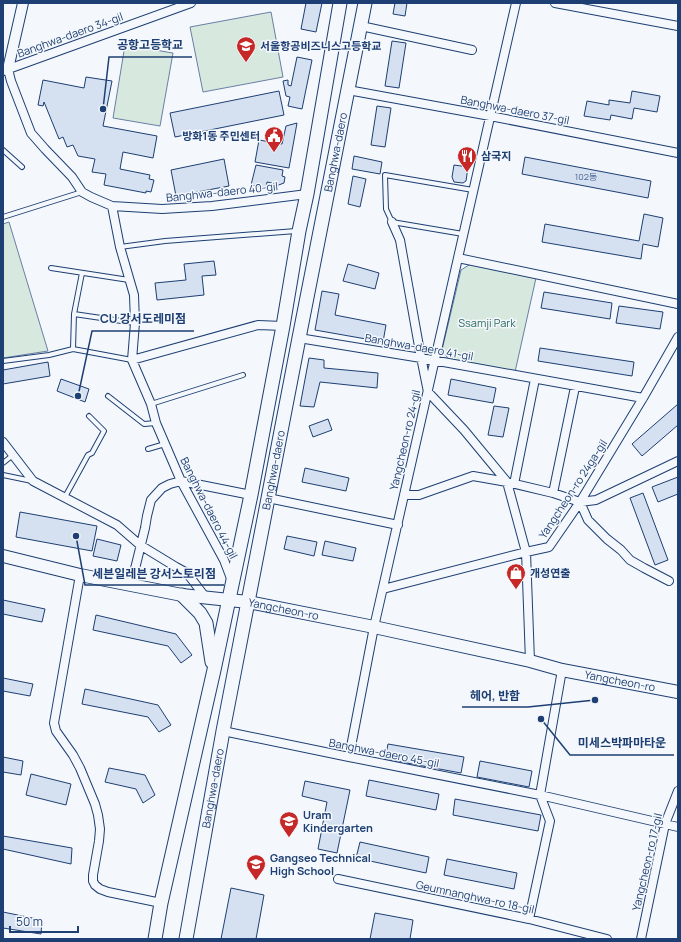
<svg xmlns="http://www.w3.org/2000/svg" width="681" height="942" viewBox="0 0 681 942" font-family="Manrope,'Noto Sans KR',sans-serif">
	<rect width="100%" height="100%" fill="#f4f7fb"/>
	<path fill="#d7e8df" stroke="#687fa3" d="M271,12l12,65 -80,15 -13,-65z
		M125,45l48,8 -13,73 -47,-8z
		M9,222l39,129 -45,7v-134z
		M472,263l64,15 -21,94 -66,-12 -7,-10 19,-80z"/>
	<path fill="#d5e0f0" stroke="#1d3f73" d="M306,3h16l-6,29 -15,-3z
		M395,3h12l-2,13 -12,-2z
		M392,41l14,2 -7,45 -14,-2z
		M297,57l15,3 -10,49 -14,-3 2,-9 -4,-1 -3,-15 5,-1v5l3,1z
		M86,77l26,4 -9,45 54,10 -4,22 -30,-6 -3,17 30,6 -1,4 5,1 -3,12 -5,-1v2l-42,-8 2,-11 -14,-2 3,-13 -17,-3 -5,-11 -6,2 -4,-10 -4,2 -15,-37 -1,4 -5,-1 5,-25 41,8z
		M279,91l5,24 -109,22 -5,-24z
		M632,91l28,5 -3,16 -23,-4 -2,11 -21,-4 -1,5 -26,-4 3,-15 22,4v-5l21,3z
		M377,106l14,2 -6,39 -14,-2z
		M297,123l-8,45 -34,-6 4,-22 23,4 4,-18z
		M354,156l28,6 -2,12 -28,-5z
		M525,157l126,24 -3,17 -126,-24z
		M224,159l5,27 -53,10 -5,-26z
		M256,165l27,5 -1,6 3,1 -1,6 -8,3v-2l-9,-2 -1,6 -15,-3z
		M454,165l14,2 -2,14 -3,2 -9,-1 -2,-5z
		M353,176l13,3 -6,28 -12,-3z
		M644,214l19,4 -5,29 -15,-3 -2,15 -99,-17 3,-18 94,17z
		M214,261l2,14 -14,1 2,19 -47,5 -2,-17 31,-3 -2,-16z
		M348,264l31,9 -4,16 -32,-8z
		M322,291l17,3 -4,21 51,10 -3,17 -68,-12z
		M544,292l68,11 -2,16 -69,-11z
		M619,306l44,6 -3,17 -44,-6z
		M540,348l94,14 -2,14 -94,-15z
		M309,358l15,2v8l54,5 -1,15 -57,-6 -6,25 -14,-1z
		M48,362l2,14 -47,8v-14z
		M61,379l28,10 -4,13 -28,-11z
		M451,379l45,9 -3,15 -45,-8z
		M678,404v21l-36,31 -10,-12z
		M494,406l15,2 -6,29 -15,-2z
		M328,419l4,11 -19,7 -4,-11z
		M305,468l44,10 -3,13 -44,-9z
		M678,477v17l-20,8 -6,-15z
		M643,493l25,67 -13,5 -25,-67z
		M20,512l77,14 -5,25 -76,-14z
		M287,536l30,6 -3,14 -30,-7z
		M97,539l24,6 -4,16 -24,-5z
		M325,541l31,7 -3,13 -31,-6z
		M3,600l42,9 -3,13 -39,-8z
		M96,615l80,19 16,21 -11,8 -13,-17 -75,-16z
		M3,678l30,6 -3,12 -27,-5z
		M85,689l73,16 13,20 -12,7 -11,-15 -66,-13z
		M388,744l76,13 -3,16 -76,-14z
		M3,757l20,4 -2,14 -18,-3z
		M480,761l52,10 -3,16 -52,-10z
		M109,768l36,7 10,20 -12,8 -7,-14 -31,-7z
		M31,774l40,10 -5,21 -40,-10z
		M369,780l70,14 -3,16 -70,-14z
		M305,781l45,9 -13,63 -19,-4 9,-47 -25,-6z
		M455,799l86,16 -3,16 -85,-16z
		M3,836l69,12 -1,16 -68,-15z
		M360,842l69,15 -3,16 -70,-15z
		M447,859l70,14 -3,16 -70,-14z
		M231,888l33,7 -8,44h-35z
		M3,912l39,8 -1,14 -38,-6z
		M375,913l38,7 -3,19h-40z"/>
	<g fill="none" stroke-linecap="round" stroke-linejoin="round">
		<g stroke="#1d3f73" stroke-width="6">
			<path id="service" d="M3,150l19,17
				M3,217l79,-25
				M463,234l-71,-12 -6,-13 -1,-34 88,15
				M120,247l45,-6 131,-10
				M51,268l78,12
				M74,314l61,9
				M73,349l1,-35 8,-41
				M3,361l46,-6 24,-6 59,11
				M108,396l36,28 12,-1
				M151,404l92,-29
				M148,449l17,-5
				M3,463l10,-8
				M3,475l29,6
				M65,497l23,-42 4,-2 12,-22 -15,-15"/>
		</g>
		<g stroke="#1d3f73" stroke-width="10">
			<path id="minor" d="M555,3l123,23
				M361,26l111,24
				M8,69l3,12 20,52 14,16 27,28 10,15 9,5 21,9 50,3 50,-3 95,-12
				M3,71l188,-68
				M348,90l142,26 188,37
				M112,206l8,41 14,48 1,28 -3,37 19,44 5,19 25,58 43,79 8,21
				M392,222l8,18 20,112 8,40 36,38 43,52 19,70 4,109
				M458,258l220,46
				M299,338l122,20 222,40
				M132,360l126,-35 25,1
				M3,442l30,39 84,44 23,20 36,22 11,6 19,25
				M514,484l21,-105
				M553,493l22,-106
				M404,495h15l54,-19 34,6 46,11 27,9 16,-2 82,-39
				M268,498l130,27
				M580,502l8,18 19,19 14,11 9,10 14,8 25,13
				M80,575l-26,148 2,8 17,24 7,13 15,36 3,11 2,14 -1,12 -6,34v6l2,4 5,4 8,3 53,11
				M131,585l14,-57 2,-12 4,-16 11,-12 8,-4 11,-3 70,14
				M383,589l143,-37 23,-5 31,-45 63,-104 35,-61
				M223,731l126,26 191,38 138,32
				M349,757l25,-130 142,-624
				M338,879l191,40 78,20
				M529,919l21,-98 -10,-26 22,-125
				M641,939l24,-115 13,-33"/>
		</g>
		<g stroke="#1d3f73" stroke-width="12">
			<path id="tertiary" d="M8,69l15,-66"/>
		</g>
		<g stroke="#1d3f73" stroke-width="14">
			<g id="secondary">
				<path id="s1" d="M3,556l77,19 102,20 66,7 126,25 156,34 32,9 116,22"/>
			</g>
		</g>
		<g stroke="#1d3f73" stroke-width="15">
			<g id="primary">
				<path d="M182,595l18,18 6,10 6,39"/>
				<path d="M155,939l6,-36 53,-233 37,-175 32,-169 16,-95 8,-37 33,-191"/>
				<path id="s2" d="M186,939l37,-208 76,-393 66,-335"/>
			</g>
		</g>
		<use href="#service" stroke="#f4f7fb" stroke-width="4"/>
		<use href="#minor" stroke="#f4f7fb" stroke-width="8"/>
		<use href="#tertiary" stroke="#f4f7fb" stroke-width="10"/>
		<use href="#secondary" stroke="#f4f7fb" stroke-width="12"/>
		<use href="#primary" stroke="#f4f7fb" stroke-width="13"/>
	</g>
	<defs>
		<g id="school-pin" transform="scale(1)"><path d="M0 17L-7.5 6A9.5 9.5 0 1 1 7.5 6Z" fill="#c62828" stroke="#f4f7fb"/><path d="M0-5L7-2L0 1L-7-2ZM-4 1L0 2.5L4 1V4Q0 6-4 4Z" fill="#fff"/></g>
		<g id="civic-pin" transform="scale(1)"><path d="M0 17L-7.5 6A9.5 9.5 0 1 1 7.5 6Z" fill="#c62828" stroke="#f4f7fb"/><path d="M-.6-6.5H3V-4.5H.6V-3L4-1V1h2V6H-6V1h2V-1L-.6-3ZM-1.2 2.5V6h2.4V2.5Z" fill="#fff"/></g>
		<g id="restaurant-pin" transform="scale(1)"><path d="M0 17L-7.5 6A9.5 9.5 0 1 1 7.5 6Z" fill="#c62828" stroke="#f4f7fb"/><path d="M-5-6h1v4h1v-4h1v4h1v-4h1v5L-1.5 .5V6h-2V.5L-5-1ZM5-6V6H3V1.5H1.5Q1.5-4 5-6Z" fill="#fff"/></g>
		<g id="shop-pin" transform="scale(1)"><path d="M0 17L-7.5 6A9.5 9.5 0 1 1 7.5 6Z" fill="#c62828" stroke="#f4f7fb"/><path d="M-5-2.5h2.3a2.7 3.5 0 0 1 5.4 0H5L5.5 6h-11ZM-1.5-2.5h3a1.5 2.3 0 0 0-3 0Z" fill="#fff"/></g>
	</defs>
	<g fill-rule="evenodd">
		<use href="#school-pin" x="246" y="46"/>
		<use href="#civic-pin" x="274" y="136"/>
		<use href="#restaurant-pin" x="467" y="156"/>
		<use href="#shop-pin" x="516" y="573"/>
		<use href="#school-pin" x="289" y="821"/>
		<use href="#school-pin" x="256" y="864"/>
	</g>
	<g text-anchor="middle" stroke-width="3" stroke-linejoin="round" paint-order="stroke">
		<g font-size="9" fill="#4b6792">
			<text x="586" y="180">102동</text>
		</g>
		<g font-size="11" fill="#1d3f73" stroke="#f4f7fb">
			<text transform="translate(70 35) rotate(-20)" y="4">Banghwa-daero 34-gil</text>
			<text transform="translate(515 110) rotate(11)" y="4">Banghwa-daero 37-gil</text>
			<text dy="4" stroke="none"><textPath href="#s2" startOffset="801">Banghwa-daero</textPath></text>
			<text transform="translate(222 192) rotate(-6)" y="4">Banghwa-daero 40-gil</text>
			<text transform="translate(419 347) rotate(10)" y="4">Banghwa-daero 41-gil</text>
			<text transform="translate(405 440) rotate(-77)" y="4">Yangcheon-ro 24-gil</text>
			<text dy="4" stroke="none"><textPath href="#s2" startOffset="477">Banghwa-daero</textPath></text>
			<text transform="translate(573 489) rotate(-57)" y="4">Yangcheon-ro 24ga-gil</text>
			<text transform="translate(209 508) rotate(63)" y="4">Banghwa-daero 44-gil</text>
			<text dy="4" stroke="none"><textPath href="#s1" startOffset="286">Yangcheon-ro</textPath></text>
			<text dy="4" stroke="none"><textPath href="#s1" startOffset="630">Yangcheon-ro</textPath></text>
			<text transform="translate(384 753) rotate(11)" y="4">Banghwa-daero 45-gil</text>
			<text dy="4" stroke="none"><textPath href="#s2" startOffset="153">Banghwa-daero</textPath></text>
			<text transform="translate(647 862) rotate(-77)" y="4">Yangcheon-ro 17-gil</text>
			<text transform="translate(475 897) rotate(12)" y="4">Geumnanghwa-ro 18-gil</text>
		</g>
		<g font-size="11" font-weight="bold" fill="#1d3f73" stroke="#f4f7fb" text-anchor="start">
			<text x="260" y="50">서울항공비즈니스고등학교</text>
			<text x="260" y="140" text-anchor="end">방화1동 주민센터</text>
			<text x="481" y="160">삼국지</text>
			<text x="530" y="577">개성연출</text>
			<text x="303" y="819">Uram<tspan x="303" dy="13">Kindergarten</tspan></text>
			<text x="270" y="862">Gangseo Technical<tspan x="270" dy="13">High School</tspan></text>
		</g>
		<g font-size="11" fill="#2c6c60" stroke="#f4f7fb">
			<text x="487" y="327">Ssamji Park</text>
		</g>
	</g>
	<path fill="none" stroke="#1d3f73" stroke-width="1.5" d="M103 109L109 57H192M78 396L92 331H194M76 536L85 585H224M595 700L528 707H462M541 719L570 755H674"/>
	<g fill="#1d3f73" stroke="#f4f7fb" stroke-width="1.5">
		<circle cx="103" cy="109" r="4"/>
		<circle cx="78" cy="396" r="4"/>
		<circle cx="76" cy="536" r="4"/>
		<circle cx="595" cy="700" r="4"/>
		<circle cx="541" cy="719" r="4"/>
	</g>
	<g font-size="12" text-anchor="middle" font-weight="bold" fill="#1d3f73" stroke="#f4f7fb" stroke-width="3" stroke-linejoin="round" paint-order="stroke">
		<text x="150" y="49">공항고등학교</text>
		<text x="143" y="323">CU 강서도레미점</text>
		<text x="154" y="578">세븐일레븐 강서스토리점</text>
		<text x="495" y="700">헤어, 반함</text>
		<text x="622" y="747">미세스박파마타운</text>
	</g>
	<rect width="681" height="942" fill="none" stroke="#1d3f73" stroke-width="8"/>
	<path d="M10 926v6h68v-6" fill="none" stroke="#1d3f73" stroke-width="2"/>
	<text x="16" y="926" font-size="12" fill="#1d3f73" stroke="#f4f7fb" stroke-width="3" paint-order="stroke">50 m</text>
</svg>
